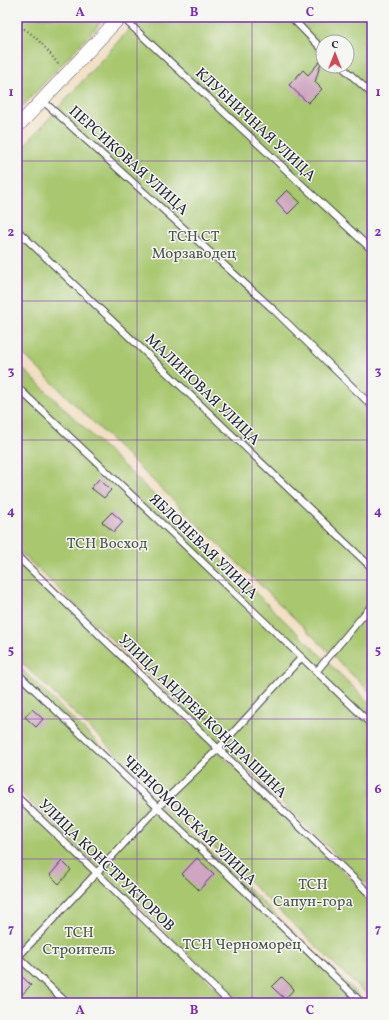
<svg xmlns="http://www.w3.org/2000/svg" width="389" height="1020" viewBox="0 0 389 1020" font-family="Vollkorn,serif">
	<rect width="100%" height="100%" fill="#f6f6f2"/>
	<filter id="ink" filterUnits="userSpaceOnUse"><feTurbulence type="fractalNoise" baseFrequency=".025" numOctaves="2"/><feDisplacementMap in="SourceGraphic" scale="8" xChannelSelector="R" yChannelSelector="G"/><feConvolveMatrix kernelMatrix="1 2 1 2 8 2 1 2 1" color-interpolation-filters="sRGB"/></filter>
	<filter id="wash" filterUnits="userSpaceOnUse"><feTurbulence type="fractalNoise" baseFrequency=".012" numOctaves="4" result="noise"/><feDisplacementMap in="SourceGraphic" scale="16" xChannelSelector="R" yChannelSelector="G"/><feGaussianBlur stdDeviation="0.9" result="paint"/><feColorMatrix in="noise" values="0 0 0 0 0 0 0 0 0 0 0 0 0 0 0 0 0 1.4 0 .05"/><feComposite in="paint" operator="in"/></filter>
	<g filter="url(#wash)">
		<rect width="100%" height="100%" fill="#f2dfc2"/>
		<path fill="#a8c76e" stroke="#657454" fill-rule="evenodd" d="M17,17h89l-89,95z
			M140,17h232v677l-355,-346v-194zM323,42h24v24h-24z
			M17,363l355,342v184l-355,-340z
			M17,559l355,340v101l-355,-342z
			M17,665l350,338h-128l-222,-214z
			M17,795l214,208h-214z"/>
		<g id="blocks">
			<path fill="#cfa5c1" d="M322,59l-7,23 7,7 -14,14 -19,-18 14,-15 5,5z
				M287,190l13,12 -12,12 -12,-13z
				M99,479l12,11 -7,8 -13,-10z
				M112,512l11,10 -9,10 -12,-10z
				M32,709l11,10 -7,8 -11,-10z
				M197,858l17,16 -15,16 -17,-16z
				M62,861l9,9 -12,14 -9,-9z
				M17,972l14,13 -14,15z
				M282,977l12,12 -9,10 -13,-12z"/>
		</g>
	</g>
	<g filter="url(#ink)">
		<use href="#blocks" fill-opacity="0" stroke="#413e4f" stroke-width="1"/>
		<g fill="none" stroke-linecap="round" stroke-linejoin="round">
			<g stroke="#413e4f" stroke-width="8">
				<path id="lane" d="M122,17l250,233
					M291,17l32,33
					M341,66l31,28
					M42,100l232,210 98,96
					M17,230l355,338
					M17,387l173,163 182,175
					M17,556l355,340
					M316,672l56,-67
					M17,673l345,330
					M17,797l80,76 133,130
					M17,956l50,47
					M17,958l141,-151 60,-58 83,-91"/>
			</g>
			<g stroke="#413e4f" stroke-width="14">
				<path id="street" d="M17,127l103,-110"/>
			</g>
			<path stroke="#413e4f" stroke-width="2" stroke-dasharray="1 3" stroke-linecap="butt" d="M17,25c18,8 30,25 42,40"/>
			<use href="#lane" stroke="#fff" stroke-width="6"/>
			<use href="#street" stroke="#fff" stroke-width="13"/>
		</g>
	</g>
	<path fill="none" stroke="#7b2cbf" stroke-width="1" stroke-opacity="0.55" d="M137,17v986M252,17v986M17,161h355M17,301h355M17,440h355M17,580h355M17,719h355M17,859h355"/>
	<g text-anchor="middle" stroke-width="3" stroke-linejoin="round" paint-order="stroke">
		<g font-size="15" fill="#22223b" stroke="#f6f6f2">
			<text transform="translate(256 124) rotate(43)" y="5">КЛУБНИЧНАЯ УЛИЦА</text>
			<text transform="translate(129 160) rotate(42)" y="5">ПЕРСИКОВАЯ УЛИЦА</text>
			<text transform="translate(203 389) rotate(44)" y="5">МАЛИНОВАЯ УЛИЦА</text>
			<text transform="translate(204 546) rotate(44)" y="5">ЯБЛОНЕВАЯ УЛИЦА</text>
			<text transform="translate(203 716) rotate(44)" y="5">УЛИЦА АНДРЕЯ КОНДРАШИНА</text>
			<text transform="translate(190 820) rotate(44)" y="5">ЧЕРНОМОРСКАЯ УЛИЦА</text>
			<text transform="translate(107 865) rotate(44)" y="5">УЛИЦА КОНСТРУКТОРОВ</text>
		</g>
		<g font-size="15" fill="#4a544a" stroke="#f6f6f2">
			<text x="194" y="241">ТСН СТ<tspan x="194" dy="17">Морзаводец</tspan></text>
			<text x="107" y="548">ТСН Восход</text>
			<text x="313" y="889">ТСН<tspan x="313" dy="17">Сапун-гора</tspan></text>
			<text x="79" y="937">ТСН<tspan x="79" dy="17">Строитель</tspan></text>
			<text x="242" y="949">ТСН Черноморец</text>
		</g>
	</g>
	<rect width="389" height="1020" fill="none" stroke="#f6f6f2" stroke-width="44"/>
	<g transform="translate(335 54)"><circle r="19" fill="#f6f6f2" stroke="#a1a1a9"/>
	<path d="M0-3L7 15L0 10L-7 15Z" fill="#d1495b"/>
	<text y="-6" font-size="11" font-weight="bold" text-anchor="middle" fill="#22223b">С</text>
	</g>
	<rect x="22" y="22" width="345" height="976" fill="none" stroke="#7b2cbf" stroke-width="1.5"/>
	<g font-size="13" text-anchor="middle" font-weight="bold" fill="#7b2cbf">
		<text x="80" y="16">A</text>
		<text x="194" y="16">B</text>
		<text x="310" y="16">C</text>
		<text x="11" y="96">1</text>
		<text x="378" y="96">1</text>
		<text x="11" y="236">2</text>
		<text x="378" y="236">2</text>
		<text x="11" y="375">3</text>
		<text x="378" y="375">3</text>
		<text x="11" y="515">4</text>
		<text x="378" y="515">4</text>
		<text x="11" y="654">5</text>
		<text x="378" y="654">5</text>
		<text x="11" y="793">6</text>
		<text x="378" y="793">6</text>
		<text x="11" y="933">7</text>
		<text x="378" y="933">7</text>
		<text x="80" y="1014">A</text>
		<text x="194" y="1014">B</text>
		<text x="310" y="1014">C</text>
	</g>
</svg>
